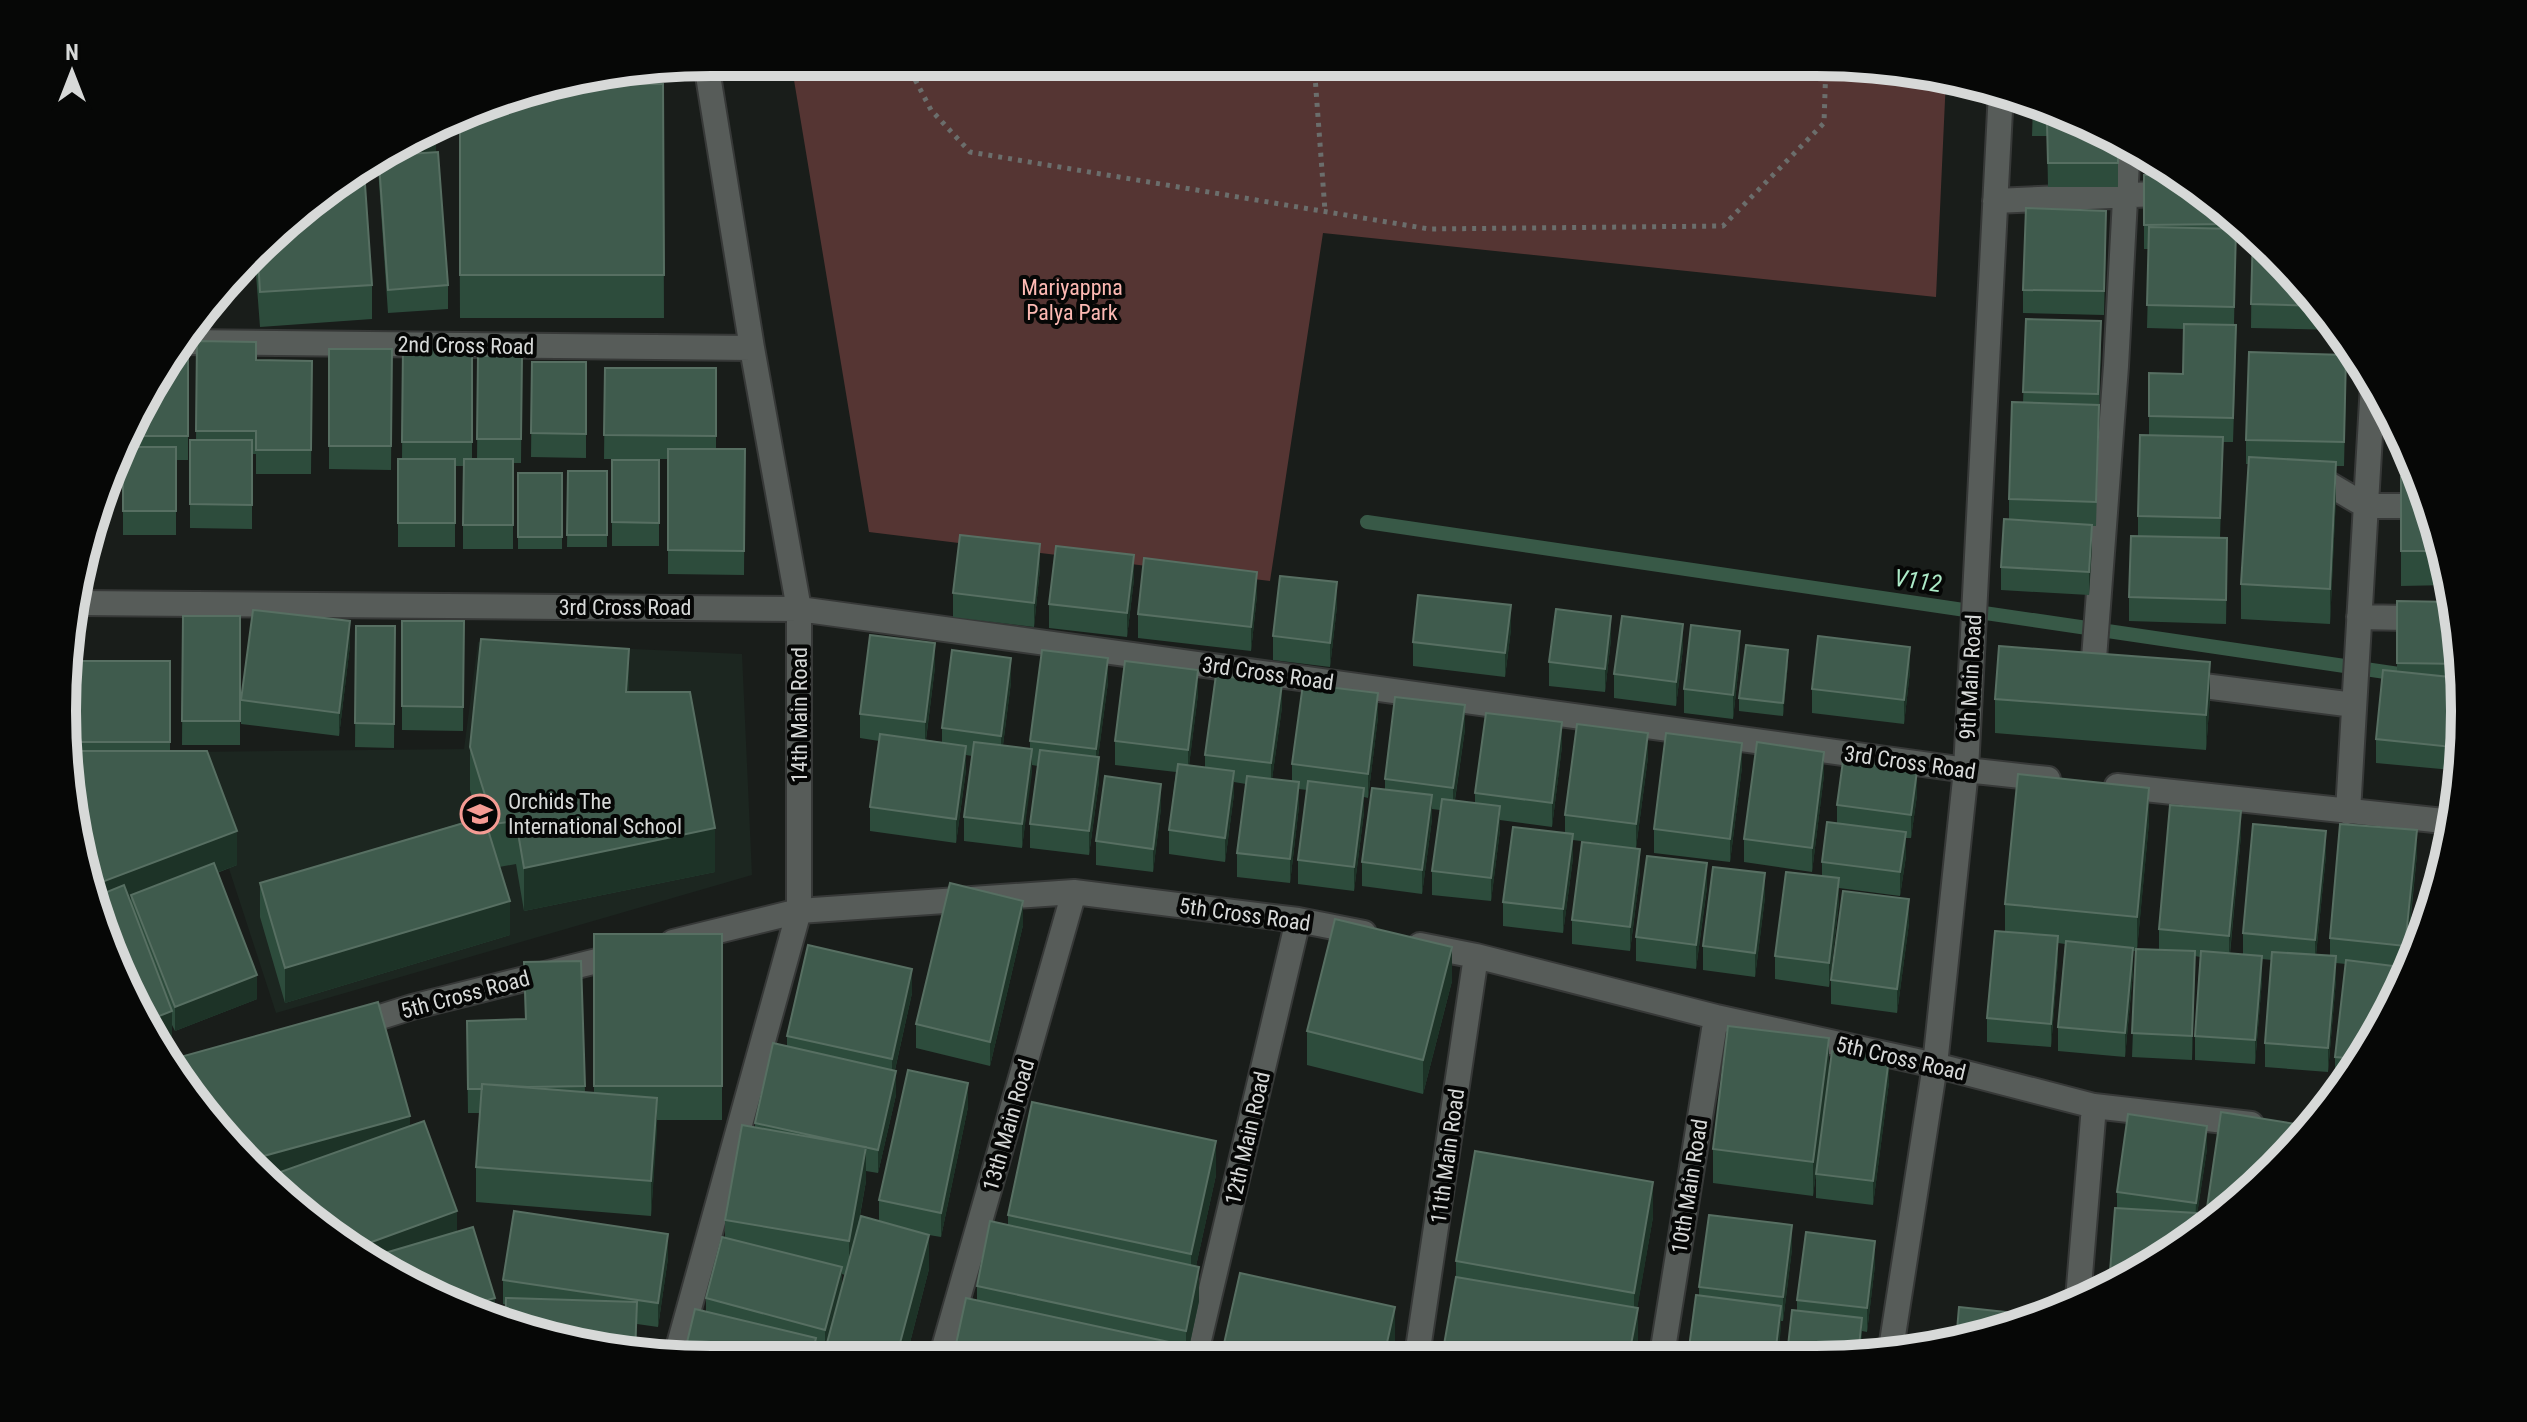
<svg xmlns="http://www.w3.org/2000/svg" width="2527" height="1422" viewBox="0 0 2527 1422" font-family="'Roboto Condensed',sans-serif">
	<rect width="100%" height="100%" fill="#191d1a"/>
	<path fill="#1c2620" d="M478,642l264,12 10,221 -476,138 -85,-261 273,-3z"/>
	<path fill="#553533" d="M791,62l1067,1 88,15 -10,219 -613,-64 -53,348 -401,-49z"/>
	<g fill="none" stroke-linecap="round" stroke-linejoin="round">
		<path stroke="#385947" stroke-width="14" d="M1367,522l1032,152"/>
		<g stroke="#373938" stroke-width="28">
			<path id="minor" d="M1995,201l206,-9
				M179,342l573,6
				M2306,482l21,1 39,23h63
				M78,603l721,6 1167,161 82,9
				M2359,617l96,2
				M2093,672l23,-306 12,-222
				M2180,683l174,22
				M2117,786l336,36
				M2348,812l25,-428
				M673,942l126,-31 275,-19 224,28 66,13
				M1420,945l56,11 240,61 219,48 159,41 157,18
				M352,1026l60,-19 213,-53
				M2078,1299l16,-193
				M1662,1355l54,-338
				M1890,1355l45,-290 31,-295 35,-679
				M1417,1356l59,-400
				M1195,1357l103,-437
				M941,1358l133,-466
				M675,1359l124,-448v-302l-47,-261 -46,-285"/>
		</g>
		<path stroke="#6b6e6c" stroke-width="5" stroke-dasharray="4 6" stroke-linecap="butt" d="M906,62l25,48 39,42 459,77 294,-3 101,-103 2,-60
			M1314,63l11,148"/>
		<use href="#minor" stroke="#575c59" stroke-width="24"/>
	</g>
	<path fill="#2d4c3c" fill-rule="evenodd" d="M638,74v10h25l1,234h-204l-1,-199 44,-23z
		M2033,104l85,36v47h-70l-1,-51h-15z
		M436,132v20l12,133v24l-60,4 -10,-145 -14,4 8,113v34l-112,8 -5,-66 61,-65z
		M2144,175l85,37v17h7l-2,96 2,24 -3,93h-10l-3,96 7,24 -1,62 -97,-3v-24l9,-61v-20l11,-81v-62l34,1 1,-45 -37,-1 2,-79h-5z
		M2252,232l79,84 7,11v3l-87,-2z
		M2106,235l-2,80 -81,-2v-23z
		M243,274v15l-15,1z
		M2026,319l75,26 -5,181h-4l-3,69 -88,-5v-23l8,-47v-21l14,-96z
		M197,341l59,19 56,1 -1,113h-55v-20h-4v75l-62,-1v-88h6z
		M188,345v115h-12v75h-53v-77l8,-11v-7l41,-90z
		M403,346l69,1v112h5l1,-103h44l-1,107h-8v86h-50v-83h-8v81h-57v-88h4z
		M329,349h63l-1,121 -62,-1z
		M532,362h54v96l-55,-1z
		M605,368h111v81h29l-1,126 -76,-1v-115h-64z
		M2346,379l-2,87h-8v30l-6,128 -89,-5v-35l7,-120h-2v-24z
		M2401,433l42,110 7,42 -49,1z
		M612,460h47v86h-47z
		M568,471h39v76h-40z
		M518,473h44v76h-44z
		M108,491l-1,36h-16z
		M1040,568l-6,59 -81,-10v-24z
		M1134,579l-7,58 -78,-9v-24z
		M1257,595l-6,56 -113,-13v-24z
		M2397,601l56,1 11,67 -1,19 -4,-1v15l-7,68 -76,-7v-24l21,-67z
		M1337,606l-7,61 -57,-7v-24z
		M183,616h57v129h-58z
		M402,621h62l-1,110 -61,-1z
		M356,626h39l-1,122 -39,-1z
		M1511,629l-6,48 -92,-11v-24z
		M1611,639l-6,53 -56,-6v-24z
		M350,645l-11,91 -98,-12v-24z
		M1683,648l-7,58 -62,-8v-24z
		M1740,655l-7,64 -49,-6v-24z
		M73,661h97v90l67,114 -20,8 40,126 -82,32 -3,-6v20l-109,-292z
		M1788,663l-5,53 -44,-5v-13z
		M935,667l-9,73 16,2v-14l69,-46 -8,63 27,4v-8l78,-59 -10,75 1,24 -10,74 -59,-7v-24l8,-58 -6,-1 -10,83 -58,-7v-24l8,-61 -6,-1v15l-10,73 -86,-12v-24l9,-66 -19,-3v-24z
		M1910,671l-6,53 -92,-11v-24z
		M629,692l86,180 -191,39 -8,-47 -17,3 11,68 -225,68 -25,-86v-34l218,-65 -8,-28v-43z
		M1198,694l-9,71 16,2v-12l77,-48 -10,72 20,2v-17l86,-47 -10,81 -4,-1v15l-10,79 -56,-7v-24l9,-70 -8,-1v17l-9,77 -53,-6v-24l9,-69 -12,-2v12l-9,68 -56,-8v-24l7,-58 -61,-7v-24z
		M2210,697l-4,53 -211,-17v-34z
		M2463,701l-3,70h-2v-24z
		M1465,729l-10,71 20,3v-10l87,-47 -10,81 -52,-7v10l-9,71 -59,-6v-24l8,-61 -8,-1v10l-10,75 -60,-8v-24l23,-72v-11z
		M1648,757l-12,91 4,24 -10,79 -58,-7v-24l45,-74 -44,-6v18l-10,75 -60,-7v-24l62,-69v-18z
		M1742,767l-12,95 -76,-9v-24z
		M1824,775l-12,97 -68,-10v-23z
		M1917,795l-6,43h-5v18l-6,40 -61,-8v14l-10,85 -54,-8v-23l47,-80v-14l15,-39v-18z
		M1161,808l-8,64 -57,-7v-24z
		M2149,822l-12,127 22,1v-21l82,-94 -11,119 13,1v-22l83,-78 -10,100 14,1v-18l87,-84 -11,114 -28,68 -35,45h-8v-24l11,-93 -10,-1v17l-8,92 -63,-5v-24l7,-83 -10,-1v21l-7,84 -60,-4v-24l5,-79 -5,-1 -3,104 -60,-3 4,-106h-3v21l-8,85 -67,-6v-24l7,-83 -7,-1v17l-7,87 -64,-5v-24l18,-86v-28z
		M1707,887l-11,82 -60,-8v-24z
		M1765,897l-10,80 -52,-7v-24z
		M1909,923l-12,90 -66,-9v-24z
		M1023,925l-33,141 -74,-18v-24z
		M594,934h128v186h-65l-6,96 -175,-14v-35l4,-54h-12l-1,-68 58,-26 -1,-57 57,-1 4,131 9,1z
		M1452,981l-29,113 -116,-29v-34z
		M912,993l-17,77 1,25 -18,78 -12,-2v10l-9,52 22,-12v-21l89,-93 -27,130 -12,-2v34l-23,89h-83l1,-5 -8,-2v7l-110,-47v-13l19,-60v-18l30,-93v-4l32,-76v-11zM842,1274l3,1 -3,14z
		M1829,1072l-16,124 -100,-13v-34z
		M1889,1082l-16,123 -57,-7v-24z
		M2207,1149l-11,72v13l-79,-26v-16z
		M1216,1175l-20,91 3,35 -12,56 -234,1 24,-57v-15l31,-61v-10z
		M1653,1217l-16,91 1,35 -182,-62v-20z
		M1792,1249l-9,72h-2l-3,34h-90l11,-60v-8z
		M668,1258l-10,69 -21,-3 -1,28 -131,-26 1,-22h-3v-24z
		M1875,1265l-8,67 -5,-1 -1,24h-74l10,-45v-10z"/>
	<path fill="#1d3327" d="M436,132v24l-57,7z
		M378,163v5l-18,4z
		M2336,462v34l-6,128v-35z
		M2092,525v24l-3,46v-23z
		M1040,544v24l-6,59v-24z
		M1134,555v24l-7,58v-24z
		M1257,572v23l-6,56v-24z
		M1337,582v24l-7,61v-24z
		M1511,605v24l-6,48v-24z
		M1611,616v23l-6,53v-23z
		M350,621v24l-11,91v-23z
		M1683,624v24l-7,58v-24z
		M1740,631v24l-7,64v-24z
		M935,643v24l-10,79v-24z
		M1910,647v24l-6,53v-24z
		M629,649v43h-3z
		M1788,650v13l-5,53v-13z
		M1011,658v24l-10,78v-24z
		M1108,658v24l-12,91v-24z
		M2210,662v35l-4,53v-35z
		M1198,670v24l-10,80v-24z
		M2459,678v24l-7,68v-23z
		M1282,684v23l-11,80v-24z
		M1378,693v24l-10,81v-24z
		M1465,705v24l-12,83v-24z
		M1562,722v24l-10,81v-24z
		M1648,733v24l-12,91v-24z
		M1742,743v24l-12,95v-23z
		M966,746v24l-10,73v-24z
		M1032,749v24l-10,75v-24z
		M1824,752v23l-12,97v-24z
		M1099,757v24l-10,74v-24z
		M1234,771v23l-9,68v-24z
		M1917,771v24l-6,43v-23z
		M1299,782v24l-9,77v-24z
		M1161,784v24l-8,64v-23z
		M1364,788v24l-10,79v-24z
		M2149,788v34l-12,129v-34z
		M1432,795v24l-10,75v-24z
		M1500,806v24l-9,71v-23z
		M2241,811v24l-12,125v-24z
		M715,828v44l-191,39v-43z
		M2417,830v24l-12,115v-23z
		M237,831v34l-103,39 -3,-9v10l-30,12 -7,-32z
		M2326,831v24l-11,109v-24z
		M1906,832v24l-6,40v-24z
		M1573,834v24l-10,75v-24z
		M1640,849v23l-10,79v-24z
		M1707,863v24l-11,82v-24z
		M1765,873v24l-10,80v-24z
		M1839,878v24l-10,85v-24z
		M1909,899v24l-12,90v-24z
		M510,901v34l-225,68v-35z
		M1023,901v24l-33,141v-24z
		M2058,936v24l-7,87v-23z
		M1452,947v34l-29,113v-34z
		M2133,948v24l-8,85v-24z
		M2195,951v24l-3,85v-24z
		M2262,956v24l-7,84v-24z
		M2336,956v24l-8,92v-24z
		M912,969v24l-20,90v-24z
		M257,975v24l-82,32v-24z
		M172,1011v34l-6,2 -17,-27z
		M1829,1038v34l-16,124v-34z
		M1889,1058v24l-16,123v-24z
		M896,1071v24l-18,78v-23z
		M968,1083v24l-27,130v-24z
		M657,1098v34l-6,84v-35z
		M410,1116v34l-130,36 -31,-26z
		M2207,1126v23l-11,72v13l-1,1 1,-32z
		M1216,1141v34l-25,114v-35z
		M866,1147v34l-17,94v-34z
		M1653,1182v35l-19,110v-34z
		M457,1211v35l-73,25 -29,-23z
		M1792,1225v24l-9,72v-24z
		M668,1234v24l-10,69v-24z
		M929,1235v34l-23,89h-10z
		M1875,1241v24l-8,67v-24z
		M842,1267v24l-17,62v-23z
		M1199,1267v34l-12,56h-1v-26z
		M495,1298v24l-33,-15z
		M1781,1306v23l-3,26h-3z
		M1395,1307v43l-1,6h-10z
		M1638,1308v35l-2,12h-7z
		M1862,1318v24l-1,13h-3z
		M816,1338v20h-5z"/>
	<path fill="#3f5b4d" stroke="#576f62" stroke-width="2" d="M574,84h89l1,191h-204v-156l43,-23z
		M2033,104l20,9 -21,-1z
		M2047,123h30l41,17v23h-70z
		M438,152l10,133 -60,5 -9,-127 14,-8z
		M364,170l8,115 -112,7 -2,-34 58,-62z
		M2144,175h33l52,37v12l-85,1z
		M2026,208l80,3 -2,80 -81,-1z
		M2149,227l87,2 -2,78 -87,-2z
		M2253,233l68,73 -70,-2z
		M2026,319l75,2 -3,73 -75,-2z
		M2184,324l52,1 -3,93 -84,-2v-43l34,1z
		M197,341l59,1v18l56,1 -1,89h-55v-19h-60z
		M176,345h12v91h-56l40,-86z
		M403,346l69,1v95h-70z
		M329,349h63l-1,97h-62z
		M2249,352l97,3 -2,87 -98,-2z
		M478,356h44l-1,83h-44z
		M532,362h54v72l-55,-1z
		M605,368h111v68l-112,-1z
		M2012,402l87,3 -3,97 -87,-3z
		M2402,434l14,36h-14z
		M2140,435l83,2 -3,81 -82,-2z
		M190,440h62v65l-62,-1z
		M128,447h48v64h-53v-53z
		M668,449h77l-1,102 -76,-1z
		M2249,457l87,5 -6,127 -89,-5z
		M398,459h57v64h-57z
		M464,459h49v66h-50z
		M612,460h47v63l-47,-1z
		M568,471h39v64h-40z
		M518,473h44v64h-44z
		M2401,477h17l25,66 1,8h-43z
		M107,491v13h-5z
		M2004,519l88,6 -3,47 -88,-5z
		M960,535l80,9 -6,59 -81,-10z
		M2131,536l96,2 -1,62 -97,-3z
		M1056,546l78,9 -7,58 -78,-9z
		M1144,558l113,14 -6,55 -113,-13z
		M1280,576l57,6 -7,61 -57,-7z
		M1418,595l93,10 -6,48 -92,-11z
		M2397,601l56,1 10,62 -66,-1z
		M1556,609l55,7 -6,53 -56,-7z
		M253,610l97,11 -11,92 -98,-13z
		M183,616h57v105h-58z
		M1622,616l61,8 -7,58 -62,-8z
		M402,621h62l-1,86 -61,-1z
		M1691,625l49,6 -7,64 -49,-6z
		M356,626h39l-1,98 -39,-1z
		M870,635l65,8 -10,79 -65,-8z
		M1818,636l92,11 -6,53 -92,-11z
		M481,639l148,10 -3,43h64l25,136 -191,40 -8,-47 -22,3 -24,-77z
		M1746,645l42,5 -5,53 -44,-5z
		M1999,646l211,16 -4,53 -211,-16z
		M952,650l59,8 -10,78 -59,-8z
		M1042,650l66,8 -12,91 -66,-8z
		M73,661h97v81h-106z
		M1125,661l73,9 -10,80 -73,-9z
		M2383,670l76,8 -7,69 -76,-8z
		M1216,675l66,9 -11,79 -66,-8z
		M1303,684l75,9 -10,81 -76,-10z
		M1395,697l70,8 -12,83 -68,-9z
		M2463,701l-2,47 -3,-1z
		M1486,713l76,9 -10,81 -77,-10z
		M1577,724l71,9 -12,91 -71,-9z
		M1666,733l76,10 -12,96 -76,-10z
		M880,734l86,12 -10,73 -86,-12z
		M974,742l58,7 -10,75 -58,-7z
		M1757,742l67,10 -12,96 -68,-9z
		M1040,750l59,7 -10,74 -59,-7z
		M64,751h143l30,80 -143,54z
		M1843,761l74,10 -6,44 -74,-10z
		M1178,764l56,7 -9,67 -56,-8z
		M2018,774l131,14 -12,129 -132,-13z
		M1105,776l56,8 -8,65 -57,-8z
		M1247,776l52,6 -9,77 -53,-6z
		M1308,781l56,7 -10,79 -56,-7z
		M1372,788l60,7 -10,75 -60,-8z
		M1442,799l58,7 -9,72 -59,-7z
		M2170,805l71,6 -12,125 -70,-7z
		M484,817l26,84 -225,67 -25,-85z
		M1827,822l79,10 -6,40 -78,-10z
		M2253,824l73,7 -11,109 -72,-7z
		M2340,824l77,6 -12,116 -75,-8z
		M1513,827l60,7 -10,75 -60,-7z
		M2436,832l15,1 -21,87 -4,10z
		M1582,842l58,7 -10,78 -58,-7z
		M1647,856l60,7 -11,82 -60,-8z
		M214,863l43,112 -82,32 -44,-112z
		M1713,867l52,6 -10,80 -52,-7z
		M1786,872l53,6 -10,85 -54,-7z
		M950,883l73,18 -33,141 -74,-18z
		M124,885l48,126 -23,9 -38,-61 -14,-63z
		M1843,891l66,8 -12,90 -66,-9z
		M1335,919l117,28 -29,113 -116,-29z
		M1995,931l63,5 -7,88 -64,-6z
		M594,934h128v152h-128z
		M2066,941l67,7 -8,85 -67,-6z
		M808,945l104,24 -20,90 -105,-23z
		M2136,949l59,2 -3,85 -60,-3z
		M2201,951l61,5 -7,84 -60,-4z
		M2272,952l64,4 -8,92 -63,-5z
		M2346,960l63,8 -31,68 -18,23 -25,-2z
		M581,961l4,125 -57,1 -46,-3v5h-14l-1,-68 59,-2 -2,-57z
		M378,1002l32,114 -161,44 -26,-21 -50,-80z
		M1728,1026l101,12 -16,124 -100,-13z
		M773,1043l123,28 -18,79 -123,-27z
		M1832,1051l57,7 -16,123 -57,-7z
		M908,1070l60,13 -27,130 -62,-13z
		M482,1084l175,14 -6,83 -175,-14z
		M1032,1102l184,39 -25,113 -183,-39z
		M2221,1112l87,14v1l-33,43 -71,58z
		M2128,1114l79,12 -11,77 -79,-11z
		M424,1121l33,90 -102,37 -86,-72z
		M742,1125l124,22 -17,94 -124,-21z
		M1475,1151l178,31 -19,111 -178,-32z
		M2115,1208l81,5 -1,22 -19,16 -67,33z
		M514,1211l154,23 -10,69 -155,-23z
		M1709,1215l83,10 -9,72 -84,-10z
		M861,1216l68,19 -33,123h-73z
		M990,1221l209,46 -13,64 -209,-45z
		M473,1227l22,71 -33,9 -76,-34 -18,-15z
		M1806,1232l69,9 -8,67 -70,-8z
		M722,1237l120,30 -17,63 -119,-32z
		M1240,1273l155,34 -11,49 -163,1z
		M1456,1277l182,31 -9,47 -187,1z
		M1696,1295l85,11 -6,49h-87z
		M506,1298l131,4 -2,50 -130,-26z
		M966,1298l203,44 -4,15 -212,1z
		M1959,1307l85,9 -19,9 -69,17z
		M695,1309l121,29 -5,20 -128,1z
		M1792,1310l70,8 -4,37h-71z"/>
	<defs>
		<g id="school-ring" transform="scale(2)"><circle r="9.5" fill="#060706" stroke="#f59c94" stroke-width="1.5"/><path d="M0-5L7-2L0 1L-7-2ZM-4 1L0 2.5L4 1V4Q0 6-4 4Z" fill="#f59c94"/></g>
	</defs>
	<g fill-rule="evenodd">
		<use href="#school-ring" x="480" y="814"/>
	</g>
	<g text-anchor="middle" stroke-width="8" stroke-linejoin="round" paint-order="stroke">
		<g font-size="22" fill="#fdb9b3" stroke="#060706">
			<text x="1072" y="295">Mariyappna<tspan x="1072" dy="25">Palya Park</tspan></text>
		</g>
		<g font-size="22" fill="#d7d9d8" stroke="#060706">
			<text transform="translate(466 345) rotate(1)" y="8">2nd Cross Road</text>
			<text x="625" y="615">3rd Cross Road</text>
			<text transform="translate(1268 673) rotate(8)" y="8">3rd Cross Road</text>
			<text transform="translate(1970 677) rotate(-87)" y="8">9th Main Road</text>
			<text transform="translate(799 715) rotate(-90)" y="8">14th Main Road</text>
			<text transform="translate(1910 762) rotate(8)" y="8">3rd Cross Road</text>
			<text transform="translate(1245 914) rotate(8)" y="8">5th Cross Road</text>
			<text transform="translate(465 994) rotate(-15)" y="8">5th Cross Road</text>
			<text transform="translate(1901 1058) rotate(13)" y="8">5th Cross Road</text>
			<text transform="translate(1008 1125) rotate(-74)" y="8">13th Main Road</text>
			<text transform="translate(1247 1138) rotate(-77)" y="8">12th Main Road</text>
			<text transform="translate(1447 1156) rotate(-82)" y="8">11th Main Road</text>
			<text transform="translate(1689 1186) rotate(-81)" y="8">10th Main Road</text>
		</g>
		<g font-size="22" fill="#d7d9d8" stroke="#060706" text-anchor="start">
			<text x="508" y="809">Orchids The<tspan x="508" dy="25">International School</tspan></text>
		</g>
		<g font-size="24" font-style="italic" fill="#adebc8" stroke="#060706">
			<text transform="translate(1918 581) rotate(8)" y="8">V112</text>
		</g>
	</g>
	<path d="M0 0H2527V1422H0ZM711 76H1816A635 635 0 0 1 2451 711V711A635 635 0 0 1 1816 1346H711A635 635 0 0 1 76 711V711A635 635 0 0 1 711 76Z" fill="#060706" fill-rule="evenodd"/>
	<path fill="none" stroke="#d7d9d8" stroke-width="10" d="M711 76H1816A635 635 0 0 1 2451 711V711A635 635 0 0 1 1816 1346H711A635 635 0 0 1 76 711V711A635 635 0 0 1 711 76Z"/>
	<g transform="translate(72 72)" stroke="#060706" stroke-width="6" paint-order="stroke">
	<path d="M0-6L14 30L0 20L-14 30Z" fill="#d7d9d8"/>
	<text y="-12" font-size="22" font-weight="bold" text-anchor="middle" fill="#d7d9d8">N</text>
	</g>
</svg>
